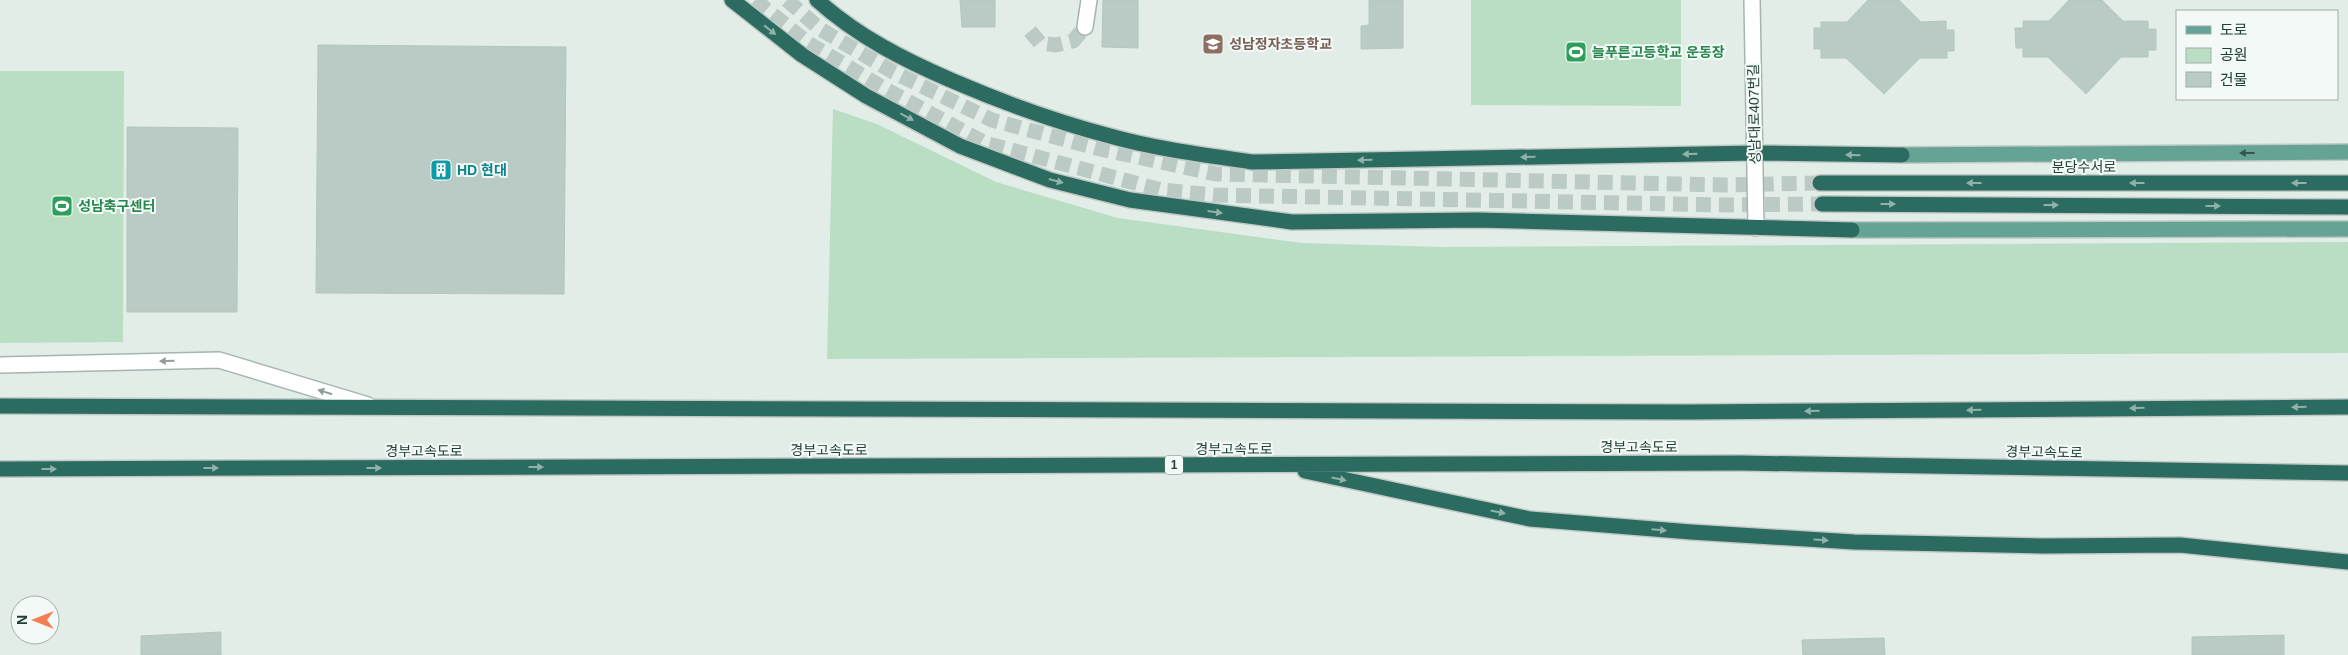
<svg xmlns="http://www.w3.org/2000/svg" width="2348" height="655" viewBox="0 0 2348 655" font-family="Arial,'Noto Sans KR',sans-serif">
	<rect width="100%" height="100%" fill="#e2ede8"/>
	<path fill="#badec4" d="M1471,0h210v106l-210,-1z
		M0,71h124l-1,271 -123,1z
		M833,109l44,15 119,58 122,36 184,25 141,4 905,-5v111l-1521,6z"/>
	<path fill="#bacac4" stroke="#b4c6bf" d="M960,0h35v27h-33z
		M1103,0h35v48l-36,-1z
		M1369,0h34v48l-42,1v-23l8,-1z
		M1868,0h31l22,22 25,-1v9h8v21h-7v7h-27l-36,36 -38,-36h-25v-9h-7v-21h7v-6h26z
		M2069,0h33l21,21h25v8h8v21h-8v7h-27l-35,37 -38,-37h-25v-9h-7l-1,-20h8v-7h26z
		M318,45l248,2 -2,247 -248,-1z
		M127,127l111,1 -1,184h-110z
		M221,632v23h-80v-19z
		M2284,635v20h-92v-18z
		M1884,638l1,17h-82l-1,-15z"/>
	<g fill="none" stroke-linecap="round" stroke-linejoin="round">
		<path stroke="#bbcac5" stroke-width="15" stroke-dasharray="15 8" stroke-linecap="butt" d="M1030,31l10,12 16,2 17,-4 12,-14"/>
		<path stroke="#bbcac5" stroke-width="15" stroke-dasharray="15 8" stroke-linecap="butt" d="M755,0l53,43 79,47 98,53 176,47 53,5 513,10 95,-1
			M787,0l33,29 73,43 99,48 104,28 120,26 511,11 93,-2"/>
		<g stroke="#a4b5af" stroke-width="18">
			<path id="minor" d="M1752,0l4,228
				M1085,27l4,-27
				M0,365l219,-5 149,45"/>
		</g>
		<g stroke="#c1c9c7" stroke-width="18">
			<path id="major" d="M1902,155l446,-3
				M1852,230l496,-1"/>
		</g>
		<g stroke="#c1c9c7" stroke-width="18">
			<path id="highway" d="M732,0l70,55 64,41 94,50 90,34 80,20 162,22 186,-2 374,10
				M817,0c40,36 87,60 136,81 51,22 104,41 157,55 46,13 95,19 142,26l503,-9 147,2
				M1820,183h528
				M1822,204l526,3
				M0,406l1691,6 657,-5
				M0,469l1741,-6 607,10
				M1305,471l225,48 161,13 163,10 188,4 138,-1 168,17"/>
		</g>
		<use href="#minor" stroke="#fff" stroke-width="15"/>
		<use href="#major" stroke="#65a494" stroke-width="15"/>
		<use href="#highway" stroke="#2c6b5f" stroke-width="15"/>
	</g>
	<defs><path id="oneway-solid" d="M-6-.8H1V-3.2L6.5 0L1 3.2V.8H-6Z" transform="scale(1.25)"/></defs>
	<g fill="#90b2aa">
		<use href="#oneway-solid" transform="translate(770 30) rotate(38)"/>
		<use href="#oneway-solid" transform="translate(907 117) rotate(28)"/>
		<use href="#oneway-solid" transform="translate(1690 154) rotate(179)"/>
		<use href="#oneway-solid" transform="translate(1853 155) rotate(-179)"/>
		<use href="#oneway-solid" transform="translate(1528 157) rotate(179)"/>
		<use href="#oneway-solid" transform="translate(1365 160) rotate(179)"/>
		<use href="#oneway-solid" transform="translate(1056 181) rotate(15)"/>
		<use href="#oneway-solid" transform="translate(1974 183) rotate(180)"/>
		<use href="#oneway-solid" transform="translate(2137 183) rotate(180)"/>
		<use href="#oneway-solid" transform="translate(2299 183) rotate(180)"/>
		<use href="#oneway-solid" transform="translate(1888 204)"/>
		<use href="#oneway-solid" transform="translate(2051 205)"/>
		<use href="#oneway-solid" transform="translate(2213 206)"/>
		<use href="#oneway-solid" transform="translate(1215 212) rotate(8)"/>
		<use href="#oneway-solid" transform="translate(2299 407) rotate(179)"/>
		<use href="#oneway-solid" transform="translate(2137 408) rotate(179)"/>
		<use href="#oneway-solid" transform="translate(1974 410) rotate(179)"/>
		<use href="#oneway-solid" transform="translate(1812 411) rotate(179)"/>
		<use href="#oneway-solid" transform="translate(536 467)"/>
		<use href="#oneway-solid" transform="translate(211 468)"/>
		<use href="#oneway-solid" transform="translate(374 468)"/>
		<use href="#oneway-solid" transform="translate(49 469)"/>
		<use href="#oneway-solid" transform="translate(1339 479) rotate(12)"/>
		<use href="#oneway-solid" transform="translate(1498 512) rotate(12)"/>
		<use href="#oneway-solid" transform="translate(1659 530) rotate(5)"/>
		<use href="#oneway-solid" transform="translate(1821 540) rotate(3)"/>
	</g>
	<use fill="#32584e" href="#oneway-solid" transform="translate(2247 153) rotate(180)"/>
	<g fill="#909e9b">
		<use href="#oneway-solid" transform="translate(167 361) rotate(179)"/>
		<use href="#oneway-solid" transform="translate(325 392) rotate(-163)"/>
	</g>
	<defs>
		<g id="school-square" transform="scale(1.125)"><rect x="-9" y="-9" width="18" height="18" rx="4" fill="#8d6e63" stroke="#f3f9f6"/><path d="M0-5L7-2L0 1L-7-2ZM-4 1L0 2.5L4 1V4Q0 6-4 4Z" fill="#fff"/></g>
		<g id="stadium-square" transform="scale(1.125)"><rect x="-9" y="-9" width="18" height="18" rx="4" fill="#2e9e5b" stroke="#f3f9f6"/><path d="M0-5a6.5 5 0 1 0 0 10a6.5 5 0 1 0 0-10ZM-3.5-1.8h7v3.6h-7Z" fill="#fff"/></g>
		<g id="building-square" transform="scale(1.125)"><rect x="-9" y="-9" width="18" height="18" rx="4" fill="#0f9aa8" stroke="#f3f9f6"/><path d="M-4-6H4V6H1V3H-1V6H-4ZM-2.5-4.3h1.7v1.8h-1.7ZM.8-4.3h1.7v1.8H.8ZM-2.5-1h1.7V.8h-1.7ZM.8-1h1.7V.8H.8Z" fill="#fff"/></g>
	</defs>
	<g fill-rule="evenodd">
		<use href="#school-square" x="1213" y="44"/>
		<use href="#stadium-square" x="1576" y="52"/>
		<use href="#building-square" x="441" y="170"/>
		<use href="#stadium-square" x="62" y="206"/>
	</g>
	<g text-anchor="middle" stroke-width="4" stroke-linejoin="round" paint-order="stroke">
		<rect fill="#f3f9f6" stroke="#607670" stroke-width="1" x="1165" y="455.5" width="18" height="19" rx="4"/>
		<g font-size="12" font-weight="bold" fill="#213e37">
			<text x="1174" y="469">1</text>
		</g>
		<g font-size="14" font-weight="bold" fill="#785e54" stroke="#f3f9f6" text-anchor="start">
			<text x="1229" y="49">성남정자초등학교</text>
		</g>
		<g font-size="14" font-weight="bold" fill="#27864d" stroke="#f3f9f6" text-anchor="start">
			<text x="1592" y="57">늘푸른고등학교 운동장</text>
			<text x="78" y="211">성남축구센터</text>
		</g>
		<g font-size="14" fill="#213e37" stroke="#f3f9f6">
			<text transform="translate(1754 114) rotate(-91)" y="5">성남대로407번길</text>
			<text x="2084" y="172">분당수서로</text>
			<text x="1639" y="452">경부고속도로</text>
			<text x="1234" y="454">경부고속도로</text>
			<text x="829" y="455">경부고속도로</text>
			<text x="424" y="456">경부고속도로</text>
			<text transform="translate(2044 452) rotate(1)" y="5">경부고속도로</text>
		</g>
		<g font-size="14" font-weight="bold" fill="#0d838f" stroke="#f3f9f6" text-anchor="start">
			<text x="457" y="175">HD 현대</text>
		</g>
	</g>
	<rect x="2176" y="10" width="162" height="90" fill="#f3f9f6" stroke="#9faeaa"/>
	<rect x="2186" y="26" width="25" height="8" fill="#65a494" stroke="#9faeaa"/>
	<text x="2220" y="35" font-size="15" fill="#213e37">도로</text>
	<rect x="2186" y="48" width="25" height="15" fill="#badec4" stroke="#9faeaa"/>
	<text x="2220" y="60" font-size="15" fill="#213e37">공원</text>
	<rect x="2186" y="72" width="25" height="15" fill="#bacac4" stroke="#9faeaa"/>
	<text x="2220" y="85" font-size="15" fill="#213e37">건물</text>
	<g transform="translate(35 620) rotate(270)"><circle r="24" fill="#f3f9f6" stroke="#9faeaa"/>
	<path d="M0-4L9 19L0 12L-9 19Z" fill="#f67e56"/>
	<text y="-8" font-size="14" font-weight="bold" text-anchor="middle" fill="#213e37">N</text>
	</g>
</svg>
